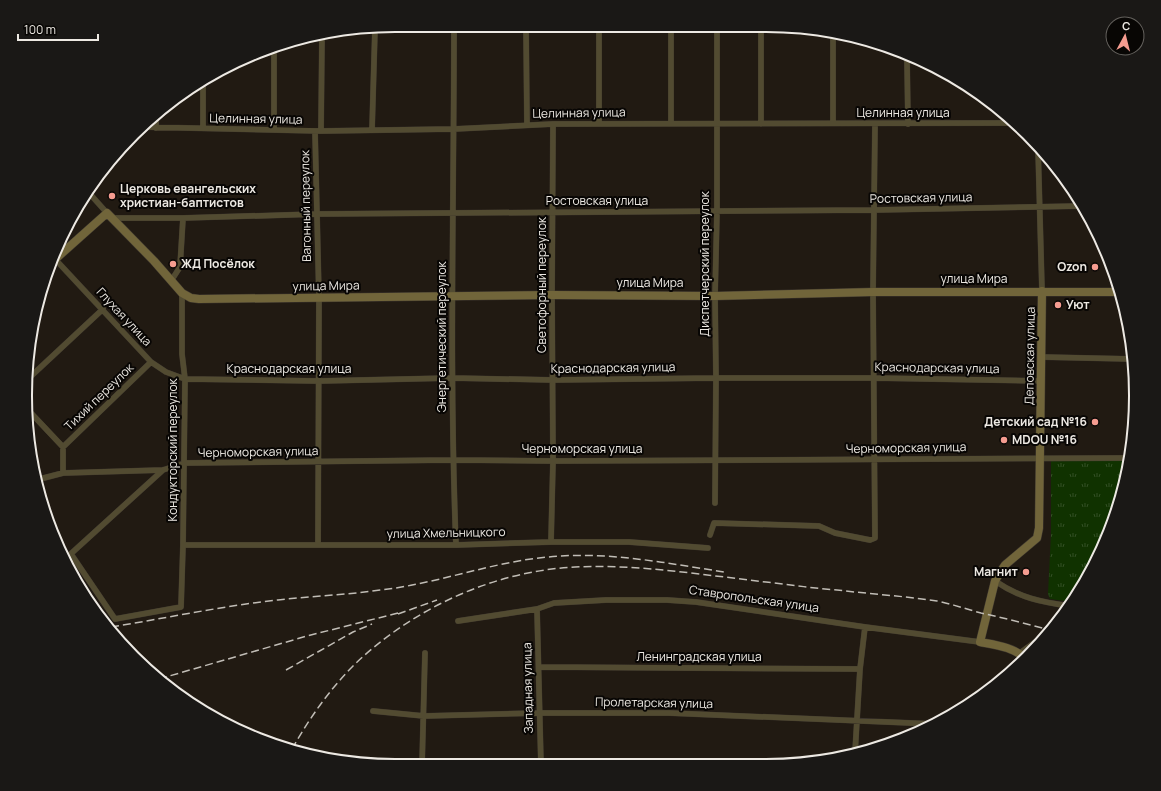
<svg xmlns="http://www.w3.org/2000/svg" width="1161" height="791" viewBox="0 0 1161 791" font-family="Manrope,sans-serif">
	<defs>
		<pattern id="park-tufts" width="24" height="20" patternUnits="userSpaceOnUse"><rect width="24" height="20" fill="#103200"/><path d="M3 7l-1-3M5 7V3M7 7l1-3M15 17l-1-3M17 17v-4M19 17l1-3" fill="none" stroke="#335025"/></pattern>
	</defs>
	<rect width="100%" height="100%" fill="#211a12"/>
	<path fill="url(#park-tufts)" d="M1051,460l79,1 -1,7 -21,69 -35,65 -23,-3 -2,-5 3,-60z"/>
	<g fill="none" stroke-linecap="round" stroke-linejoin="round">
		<g stroke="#3e372f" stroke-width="6">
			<path id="street" d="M454,25c0,173 -5,347 2,520
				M526,25l1,100
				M761,25v99
				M274,49v81
				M907,58l1,66
				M203,82v46
				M671,123v-98
				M833,123v-91
				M599,124v-99
				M144,127l177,4 133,-2 99,-5 461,-1
				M156,128v-11
				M372,130l3,-102
				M315,131l4,168 -1,246
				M321,131l1,-96
				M1038,147l4,144
				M90,194l17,19
				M112,218h71l134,-4 557,-4 208,-4
				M55,259l96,103 15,10 19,7 134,2 133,-3 101,2 163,-2h157l168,3
				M171,281l9,-14 3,-49
				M1041,357l91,2
				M29,378l74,-69
				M30,412l33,35v26
				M63,447l88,-85
				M36,480l27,-7 100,-3 21,-7 268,-3 101,1 577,-3
				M715,503l1,-125 -1,-82 2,-85v-186
				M710,535l4,-12 105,3 16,7 35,7 5,-2 -2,-246 2,-168
				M551,542l2,-81 -1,-166 1,-171
				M183,545h273l95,-3h78l79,6
				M71,554l44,65 66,-12 2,-62 2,-166 -3,-25v-61
				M64,560l99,-90
				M995,581c25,17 46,21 75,25
				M537,609l4,157
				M458,621l79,-12 17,-6 52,-3h61l29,2 169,25 115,15
				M1020,653l18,-13 4,-1
				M539,667l321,2
				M373,711l51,5 116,-3h129l266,11
				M855,753l5,-84 5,-42
				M422,766l3,-113"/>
		</g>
		<g stroke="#3e372f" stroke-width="9">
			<path id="secondary" d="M51,263l56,-50 47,48 28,32 9,5 8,1 353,-4 163,1 158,-4h246
				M1026,659c-12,-12 -30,-14 -46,-17l15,-61 4,-7 6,-9 32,-27 2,-10 3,-237"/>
		</g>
		<use href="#street" stroke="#524b31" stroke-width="5.5"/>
		<use href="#secondary" stroke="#71653a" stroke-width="8"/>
		<path stroke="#c1bdb6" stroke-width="1.5" stroke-dasharray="8 4" stroke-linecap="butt" d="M398,614l39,-14
			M111,627c56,-9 111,-21 167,-27 34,-4 68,-5 102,-10 57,-6 111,-28 168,-33 59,-6 118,6 176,15
			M286,670l67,-38 19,-8
			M159,679l148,-43 95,-24
			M292,749c17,-30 37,-59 62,-84 58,-56 139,-94 221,-98 63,-3 128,8 191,15 24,3 47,6 71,8 33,4 67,6 100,11 15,3 29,8 44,12 23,5 46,11 69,17"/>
	</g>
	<g fill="#f59c90" stroke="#080604" stroke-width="1.5">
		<circle cx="112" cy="196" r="4"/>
		<circle cx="173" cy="264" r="4"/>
		<circle cx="1095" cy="267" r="4"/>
		<circle cx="1058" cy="305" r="4"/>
		<circle cx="1095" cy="422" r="4"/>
		<circle cx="1004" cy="440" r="4"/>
		<circle cx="1026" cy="572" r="4"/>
	</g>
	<g text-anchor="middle" stroke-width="4" stroke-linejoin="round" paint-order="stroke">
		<g font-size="12" fill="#ede9e3" stroke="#080604">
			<text transform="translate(579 113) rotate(-1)" y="4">Целинная улица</text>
			<text x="903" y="117">Целинная улица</text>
			<text transform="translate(256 119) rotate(1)" y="4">Целинная улица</text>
			<text transform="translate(921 198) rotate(-1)" y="4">Ростовская улица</text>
			<text x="597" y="205">Ростовская улица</text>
			<text transform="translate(306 206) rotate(-91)" y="4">Вагонный переулок</text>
			<text transform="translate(705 264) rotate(-90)" y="4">Диспетчерский переулок</text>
			<text x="974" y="283">улица Мира</text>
			<text x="650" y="287">улица Мира</text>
			<text transform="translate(542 285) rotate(-90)" y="4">Светофорный переулок</text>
			<text transform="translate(326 286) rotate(-1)" y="4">улица Мира</text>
			<text transform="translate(124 317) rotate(47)" y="4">Глухая улица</text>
			<text transform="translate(442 337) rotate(-90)" y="4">Энергетический переулок</text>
			<text transform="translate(1030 356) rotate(-89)" y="4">Деповская улица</text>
			<text transform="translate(613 368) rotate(-1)" y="4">Краснодарская улица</text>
			<text transform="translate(937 368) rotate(1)" y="4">Краснодарская улица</text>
			<text x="289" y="373">Краснодарская улица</text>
			<text transform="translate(99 397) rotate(-44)" y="4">Тихий переулок</text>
			<text transform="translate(906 448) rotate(-1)" y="4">Черноморская улица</text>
			<text x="582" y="453">Черноморская улица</text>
			<text transform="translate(173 450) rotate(-90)" y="4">Кондукторский переулок</text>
			<text transform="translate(258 452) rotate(-1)" y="4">Черноморская улица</text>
			<text transform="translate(446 533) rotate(-1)" y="4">улица Хмельницкого</text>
			<text transform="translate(754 599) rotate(8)" y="4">Ставропольская улица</text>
			<text x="699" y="661">Ленинградская улица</text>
			<text transform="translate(528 688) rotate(-91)" y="4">Западная улица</text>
			<text transform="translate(654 703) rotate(1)" y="4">Пролетарская улица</text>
		</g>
		<g font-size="12" font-weight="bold" fill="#ede9e3" stroke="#080604" text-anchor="start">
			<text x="120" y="193">Церковь евангельских<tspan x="120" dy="14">христиан-баптистов</tspan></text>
			<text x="181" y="268">ЖД Посёлок</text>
			<text x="1087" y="271" text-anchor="end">Ozon</text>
			<text x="1066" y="309">Уют</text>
			<text x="1087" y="426" text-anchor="end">Детский сад №16</text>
			<text x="1012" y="444">MDOU №16</text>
			<text x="1018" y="576" text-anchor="end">Магнит</text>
		</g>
	</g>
	<path d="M0 0H1161V791H0ZM395 32H766A363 363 0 0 1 1129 395V396A363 363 0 0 1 766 759H395A363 363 0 0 1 32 396V395A363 363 0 0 1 395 32Z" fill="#1a1816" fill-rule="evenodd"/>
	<path fill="none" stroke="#ede9e3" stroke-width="2" d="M395 32H766A363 363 0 0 1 1129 395V396A363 363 0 0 1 766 759H395A363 363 0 0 1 32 396V395A363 363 0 0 1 395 32Z"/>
	<g transform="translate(1125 36) rotate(7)"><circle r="19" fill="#080604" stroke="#64615d"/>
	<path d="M0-3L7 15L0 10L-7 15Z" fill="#f59c90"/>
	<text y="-6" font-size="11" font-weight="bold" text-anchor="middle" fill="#ede9e3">С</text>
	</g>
	<path d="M18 34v6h80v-6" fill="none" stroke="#ede9e3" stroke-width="2"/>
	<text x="24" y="34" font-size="12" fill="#ede9e3" stroke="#080604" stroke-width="3" paint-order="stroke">100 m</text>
</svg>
